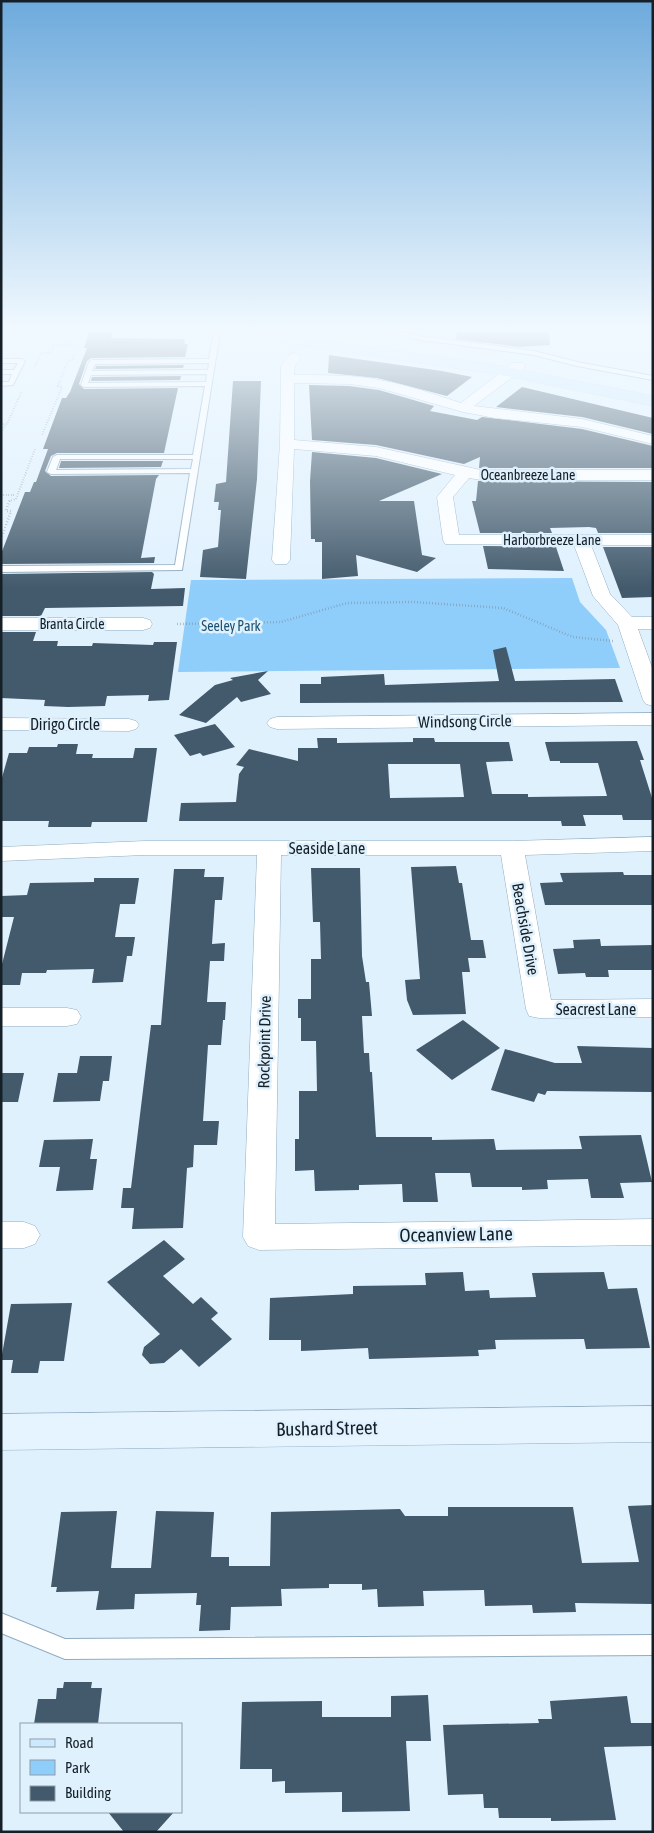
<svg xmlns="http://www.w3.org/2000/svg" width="654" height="1833" viewBox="0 0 654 1833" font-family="'Asap Condensed',sans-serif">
	<rect width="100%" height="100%" fill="#e0f1fe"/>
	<path fill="#8fcdfb" d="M572,578l8,24 26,28 14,38 -442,4 13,-92z"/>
	<path fill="#425a6c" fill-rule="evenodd" d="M89,332h24l-2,6 73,1 1,5h3l-3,13 -94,1 -4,3 -8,23 5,5 94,-1 -14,65h-107l-6,3 -6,15 6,5 108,-1 -3,4 -15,79 14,-1 -1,6 -153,1v-10l24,-62h5l4,-10h2l12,-33h-5l19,-51h4l4,-6 17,-44h-3z
		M457,332h92l1,13 -31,2 -63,-8z
		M329,355l113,16 30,6 -25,19 -70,-18 -49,-5z
		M184,365l-1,3 -88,1 1,-3z
		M181,376l-1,4 -89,1 1,-4z
		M233,381h28l-4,98 -11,100 -46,-2 3,-27 15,-3 3,-37h-3l1,-8h-5l2,-18 10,-2z
		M309,385l40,1 30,4 55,16 -4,5 47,9 5,-3 100,12 71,17v22h-174l1,-11 -16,7 -88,-19 -64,-5z
		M522,387l131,31v16l-71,-17 -86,-10z
		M312,452l64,6 66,16 -63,27h35l8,54 14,3 -19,14 -61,-17 2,21 -36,3v-37h-7v-3h-4l-1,-58z
		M61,461h102l-2,6 -102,1z
		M478,481l175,1v51h-55l-2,-5 -7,-1 -39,1 2,5h-72l-8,-32h4z
		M483,546l73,1 8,24 -76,-2z
		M603,547h50v50l-31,1z
		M152,572l2,2 -3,15 34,-1 -2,18 -138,2 -4,8h-40v-42z
		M1,632h35l-3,9h25l-1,5h35l1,-3 60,2 1,-3h23l-8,58 -21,1 1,-6 -42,1 -2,10 -37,1 -24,-1 1,-6 -44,-2z
		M506,647l9,34 100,-2 8,23 -323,1v-19h21v-7l63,-3 1,11 114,-4 -6,-31z
		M268,671l-10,9 13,14 -30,8 -4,-5 -31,26 -27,-8 36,-30 18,-5 -3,-2z
		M215,724l20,23 -32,9 -3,-3 -10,3 -16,-21z
		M317,738h20v5l76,-1v-4h21l1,4h74l4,19 -27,1 6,32h36v3l79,-1 -9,-33h-38v-2h-10l-5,-19 92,-1 7,19h-4l13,41v19h-30l-1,-5h-39l3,11h-24l-1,-5h-382l2,-18 55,-1 3,-28 5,-7 -8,-2 13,-16 49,12v-13h20zM388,764h72l4,33 -74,1z
		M58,744h20l-2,10h17l-1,4h41l2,-10h22l-10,74h-55l-1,5h-43l1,-6h-48v-40l8,-28h18l2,-6h28z
		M456,866l3,17h3l9,57h12l3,18h-18l2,14h-8l4,42 -53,1 -6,-15 -2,-20 15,-1 -9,-112z
		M311,868h49l2,88 4,26h3l3,34h-10l2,37h5l1,19h2l4,65h56v3l62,-1 2,11 86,-1 -3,-13 62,-1 11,47 -32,1 4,15h-33l-3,-19 -41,1 1,9 -26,1v-3h-50l-2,-14h-35l3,29h-35l-1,-18 -43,1v5l-44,1 -1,-21 -19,1v-32h4v-48h18l-1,-50h-15v-23h-3v-19h13v-40h10l-1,-37h-7z
		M174,869h31l-1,8h20l-2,23h-7l-3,44 13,-1 -1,18h-14l-3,41h19l-1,18h-2l-2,25h-13l-5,76h16l-2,24h-23l-1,22 -6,1 -4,60 -51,1 2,-21h-13l2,-20h8l20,-163h10z
		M623,872l1,3h29v30h-108l-5,-22 23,-1 -3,-9z
		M94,878h45l-4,26h-15l-5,33h20l-3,19h-5l-4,26 -31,1 2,-14 -47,1 -1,3h-24l-2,12h-19v-17l13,-51h-13v-21l26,-1 3,-12 64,-1z
		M600,939l1,7 52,-1v25h-45l1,7h-23l-1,-4 -27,1 -5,-25 21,-1 -1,-8z
		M463,1020l37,28 -48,32 -36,-30z
		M577,1046l76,2v44l-106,-1 -2,4 -7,-2 -4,9 -43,-12 14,-41 50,14h27z
		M80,1056h32l-3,25h-6l-3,20 -47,1 5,-29h19z
		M1,1073h23l-6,29h-17z
		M93,1139l-3,20h7l-4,31 -37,1 4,-24h-21l5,-27z
		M164,1240l21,19 -22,17 30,28 8,-7 17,16 -7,6 21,20 -33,28 -18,-18 -17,14 -14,1 -8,-9 2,-8 16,-13 -53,-52z
		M463,1272l2,19 24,-1 1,8 46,-1 -4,-24 72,-1 4,17 29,-1 13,60 -64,1 -2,-10 -89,1 1,9 -18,1 1,6 -110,3 -1,-11 -67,3v-11h-32l1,-42 83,-4v-8l73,-1 -1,-12z
		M72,1303l-8,58h-24l-2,12h-27l2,-13h-12l10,-56z
		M653,1505v99l-78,-1 1,9 -43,1 -1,-8 -47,1 -1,-16 -61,1 1,15 -46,1 -1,-18 -15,1v-6h-33v4l-48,1 1,17 -51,1 -1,23 -31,1 2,-26h-5l1,-12 -62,1 -1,15 -38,1 3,-19 -43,1 1,-5h-6l10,-75 56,-1 -6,57h40l5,-57 58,1 -3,45h18v9h41l1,-54 129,-3 5,7h43v-9h125l9,56 57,-1 -11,-56z
		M64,1682h28l-1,6h11l-4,36h-64l4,-25h18l1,-11h6z
		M428,1695l3,46h-25l4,70 -68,1v-20l-57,1v-12l-13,1v-13h-32l2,-67 80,-1v16h69v-21z
		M627,1696l4,27h22v23l-49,1 12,73 -65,1v-3h-52l-1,-10h-14l-1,-14 -35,1 -5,-70 96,-2 -1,-4h14l-2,-18z
		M108,1812h66l-18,20h-32z"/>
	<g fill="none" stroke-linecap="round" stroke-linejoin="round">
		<g stroke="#91acc0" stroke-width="2">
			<path id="lane" d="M214,332h6l-38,238 -181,2v-6l174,-1 15,-92 -139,1 -4,-2 6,-15 4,-2h136l12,-69 -121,1 -3,-2 8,-23 3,-2 117,-1zM209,363l-1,7 -116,1 3,-7zM207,374l-1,8 -118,1 3,-8zM60,459h133l-2,10 -135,1z
				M391,332h10l19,4 114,15 43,11 76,14v4l-76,-14 -43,-11 -114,-15z
				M1,359h21l3,2 -12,24 -12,1v-4h8l3,-8h-11v-4h13l4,-7h-17z
				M1,1613l64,26 588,-4v20l-588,4 -64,-26z"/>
		</g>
		<g stroke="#91acc0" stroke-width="1">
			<path id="street" d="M295,353l6,4 -6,9 -1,9c18,0 36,0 54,1 39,2 76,15 113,27l52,-40h10l2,3 -2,3 -49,37 108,13 71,17v8l-71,-17 -87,-9 -32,-6 -84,-24 -30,-4 -55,-1v57l82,7 105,23h172v10h-172l-12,-2 -16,19 6,38h194v10h-62l19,49 22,23h21v12h-15l15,41v36l-7,-2 -3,-4 -25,-75 -25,-29 -19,-51 -129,-1 -2,-4 -6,-43 18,-22 -79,-19 -82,-7 -4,111 -3,4h-12l-3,-4 8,-116 1,-78 9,-12z
				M1,618h142l7,2 2,4 -2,4 -7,2h-142z
				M653,713v12l-376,4 -7,-2 -3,-4 3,-4 7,-2z
				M1,718l128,1 7,2 3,4 -3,4 -7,2 -128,-1z
				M653,837v14l-128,4 26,145 102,-1v18l-114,1 -10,-2 -3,-7 -25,-154h-220l-6,369 378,-5v26l-394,5 -11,-4 -5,-9 14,-382h-112l-144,6v-14l144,-6h367z
				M1,1008h66l10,2 4,7 -4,7 -10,2h-66z
				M1,1222h23l11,4 5,9 -5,9 -11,4h-23z"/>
		</g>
		<g stroke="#91acc0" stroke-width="1">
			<path id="secondary" d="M653,1406v36l-652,8v-36z"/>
		</g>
		<g stroke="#d0d2d4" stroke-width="1">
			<path id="primary" d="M223,332h37l236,33 157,31v10l-157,-32 -266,-38z"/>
		</g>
		<path stroke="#7d8a95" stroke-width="2" stroke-dasharray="0.5 2" stroke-linecap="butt" d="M35,366l6,-13h10l3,-8 24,-1 -5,15 -5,2 -10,25 4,1 -20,48
			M1,424h6l15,-33
			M1,432l5,-8
			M1,495h14
			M9,501l7,-2 19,-50"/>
		<path stroke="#7d8a95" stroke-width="2.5" stroke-dasharray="0.5 2.5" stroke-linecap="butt" d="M1,539l10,-28h-5l4,-12
			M177,624l104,-2 66,-19 66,-1 90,6 70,29 40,4"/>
		<use href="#lane" fill="#fff" fill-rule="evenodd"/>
		<use href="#street" fill="#fff" fill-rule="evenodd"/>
		<use href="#secondary" fill="#e6f4ff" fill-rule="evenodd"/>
		<use href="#primary" fill="#cde9fe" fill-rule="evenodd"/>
	</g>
	<linearGradient id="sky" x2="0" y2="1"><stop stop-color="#6daadc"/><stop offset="0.56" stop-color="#f1f9ff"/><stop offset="1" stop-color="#f1f9ff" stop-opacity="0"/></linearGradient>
	<rect width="654" height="588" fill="url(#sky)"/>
	<g text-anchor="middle" stroke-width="5" stroke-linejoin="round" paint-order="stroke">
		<g font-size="14" fill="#151f27" stroke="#e0f1fe">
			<text x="528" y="480">Oceanbreeze Lane</text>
			<text x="552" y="545">Harborbreeze Lane</text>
			<text x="72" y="629">Branta Circle</text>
		</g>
		<g font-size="14" fill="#1c5071" stroke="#e0f1fe">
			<text x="231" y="631">Seeley Park</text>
		</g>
		<g font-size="16" fill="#151f27" stroke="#e0f1fe">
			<text transform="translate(465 721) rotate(-1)" y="6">Windsong Circle</text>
			<text x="65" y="730">Dirigo Circle</text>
			<text x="327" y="854">Seaside Lane</text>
			<text transform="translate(526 929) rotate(80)" y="6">Beachside Drive</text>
			<text x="596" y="1015">Seacrest Lane</text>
			<text transform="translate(264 1042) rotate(-89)" y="6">Rockpoint Drive</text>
		</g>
		<g font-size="19" fill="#151f27" stroke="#e0f1fe">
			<text transform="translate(456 1234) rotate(-1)" y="7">Oceanview Lane</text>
			<text transform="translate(327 1428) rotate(-1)" y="7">Bushard Street</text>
		</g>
	</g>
	<rect width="654" height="1833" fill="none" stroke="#151f27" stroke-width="5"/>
	<rect x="20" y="1723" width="162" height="90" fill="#e0f1fe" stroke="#8f9da8"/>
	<rect x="30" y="1739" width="25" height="8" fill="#cde9fe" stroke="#8f9da8"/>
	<text x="65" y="1748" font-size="15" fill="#151f27">Road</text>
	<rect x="30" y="1760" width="25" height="15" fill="#8fcdfb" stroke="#8f9da8"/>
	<text x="65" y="1773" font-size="15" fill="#151f27">Park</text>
	<rect x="30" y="1786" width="25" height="15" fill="#425a6c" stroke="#8f9da8"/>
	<text x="65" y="1798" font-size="15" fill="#151f27">Building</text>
</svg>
